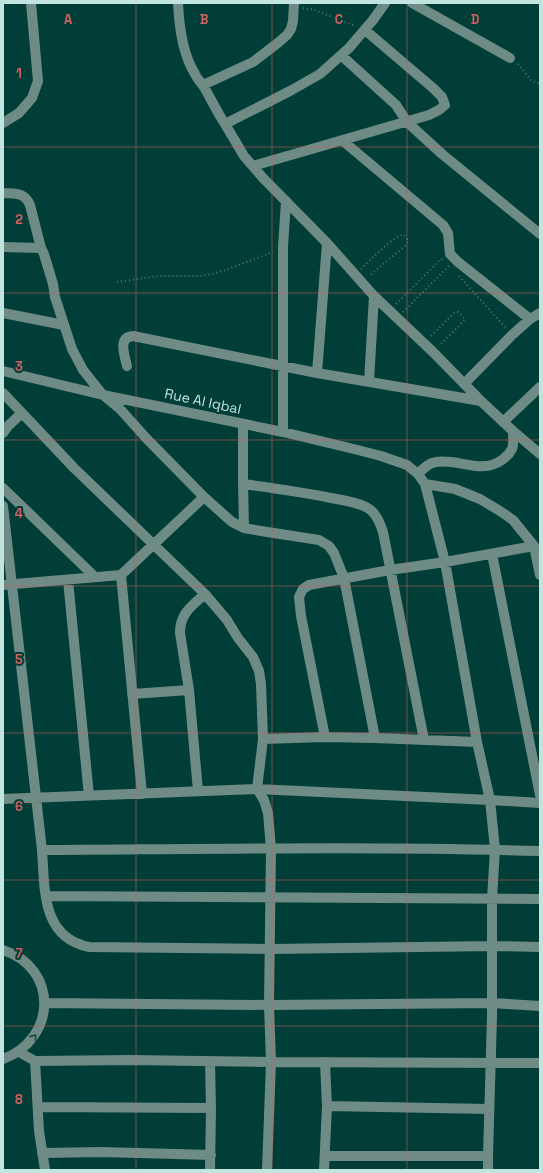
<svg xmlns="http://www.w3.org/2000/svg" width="543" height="1173" viewBox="0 0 543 1173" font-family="'Space Grotesk',sans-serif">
	<rect width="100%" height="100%" fill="#003e37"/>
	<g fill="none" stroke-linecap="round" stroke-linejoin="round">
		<path stroke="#497c76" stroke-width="2" stroke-dasharray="1 3" stroke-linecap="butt" d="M303,8l12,2 40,16
			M518,64l13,16 9,4
			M361,269c6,-6 35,-35 41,-34 4,0 5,4 6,7l-2,3 -37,31
			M459,276l47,52
			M117,282l42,-6h41l12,-2 11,-3 50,-19
			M396,304l45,-45 2,1
			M403,312l46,-46
			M431,336l23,-23 4,-1 7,7 -3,4 -23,23"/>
		<path stroke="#6e8b86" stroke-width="10" d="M178,3c1,22 5,52 17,71 2,5 6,8 9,13 7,12 13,25 21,37l65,-33 30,-17 29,-26 24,-28 12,-17
			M412,3l98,55
			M342,56l54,49 11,17 35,32 98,80
			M203,85l50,-23 26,-20 8,-7 4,-6 2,-8 1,-18
			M3,123l16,-10 13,-15 6,-17 -7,-78
			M225,124l19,32 19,22 64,65 47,53 59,56 48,49 32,30c0,6 1,13 -1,18 -3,6 -6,8 -10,11 -21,15 -44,-2 -66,2 -8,1 -13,7 -18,12
			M343,141l100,84 5,8 2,21 8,8 72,57
			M253,166l176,-51 10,-5 6,-5 -3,-8 -9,-9 -68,-58
			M3,193c13,1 21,-1 27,12l11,43
			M3,247l38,1 3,6 9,30 2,13 17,52 11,21 20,25 17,14 27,30 57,58 28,25 12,6 17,3 58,9 10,6 5,7 10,25 31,160
			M3,313l61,12
			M127,366c-2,-10 -10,-29 6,-30l184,37 164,28
			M3,371l100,24 180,37 75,18 23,6 26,9 11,9 7,10 20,78 32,180 13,58 5,49 -3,50v117l-4,140v14
			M317,373l10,-130
			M369,382l5,-86
			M464,384l48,-49 18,-16 10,-6
			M3,393l71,75 131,126 22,26 11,18 15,19 6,14 2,13 2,55 -6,50 7,11 4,13 3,36 -2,156 2,57 -4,108
			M503,422l37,-35
			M243,424v60l1,44
			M513,431l27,23
			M283,432v-185l3,-46
			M3,433l5,-7 14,-13
			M243,484c30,4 58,8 88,14 11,2 25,4 35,9 10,5 14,16 17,25l41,208
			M425,484l30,5 25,10 20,12 13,9 21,26 6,29
			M3,488l92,89
			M3,506l39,344c3,39 -1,87 47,97l181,2 223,-3 47,1
			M492,554l48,241
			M121,575l21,219
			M68,580l21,216
			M3,585l118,-10 83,-78
			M132,694l57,-4
			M325,737l-24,-121 -2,-19 4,-8 6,-4 81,-15 55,-8 89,-16
			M263,739l62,-2 50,1 102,4
			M198,791l-9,-101 -9,-57c0,-20 12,-27 25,-39
			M3,799l254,-10 233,11 50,3
			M42,850c166,-1 332,-4 498,1
			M46,896l494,3
			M3,950c56,18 54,89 0,109
			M44,1003l225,2 223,-2 48,3
			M19,1052l16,9 95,-1 141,2 269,1
			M35,1061l4,70 6,39
			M210,1062l1,46 -1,62
			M327,1106l162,3
			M38,1107l173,1
			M42,1153l59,-1 110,3
			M325,1156h163
			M324,1170l3,-64 -2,-44"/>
	</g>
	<defs><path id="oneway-chevron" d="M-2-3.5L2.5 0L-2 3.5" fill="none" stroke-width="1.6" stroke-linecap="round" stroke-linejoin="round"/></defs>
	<use stroke="#164d47" href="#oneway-chevron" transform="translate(34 1037) rotate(-55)"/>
	<path fill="none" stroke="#d0605f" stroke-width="1" stroke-opacity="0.55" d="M136,3v1167M272,3v1167M407,3v1167M3,147h537M3,293h537M3,440h537M3,586h537M3,733h537M3,880h537M3,1026h537"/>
	<g text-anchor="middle" stroke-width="4" stroke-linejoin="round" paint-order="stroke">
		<g font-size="14" fill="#c2e4df" stroke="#003e37">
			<text transform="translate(203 401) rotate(12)" y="5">Rue Al Iqbal</text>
		</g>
	</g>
	<g font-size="13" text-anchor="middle" font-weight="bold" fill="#d0605f" stroke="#003e37" stroke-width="4" stroke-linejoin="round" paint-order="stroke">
		<text x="68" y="24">A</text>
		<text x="204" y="24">B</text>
		<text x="339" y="24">C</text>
		<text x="475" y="24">D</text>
		<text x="19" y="78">1</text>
		<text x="19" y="224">2</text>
		<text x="19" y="371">3</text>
		<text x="19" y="518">4</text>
		<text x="19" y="664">5</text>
		<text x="19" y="811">6</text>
		<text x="19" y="958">7</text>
		<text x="19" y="1104">8</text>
	</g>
	<rect width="543" height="1173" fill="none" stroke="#c2e4df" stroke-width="8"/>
</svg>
